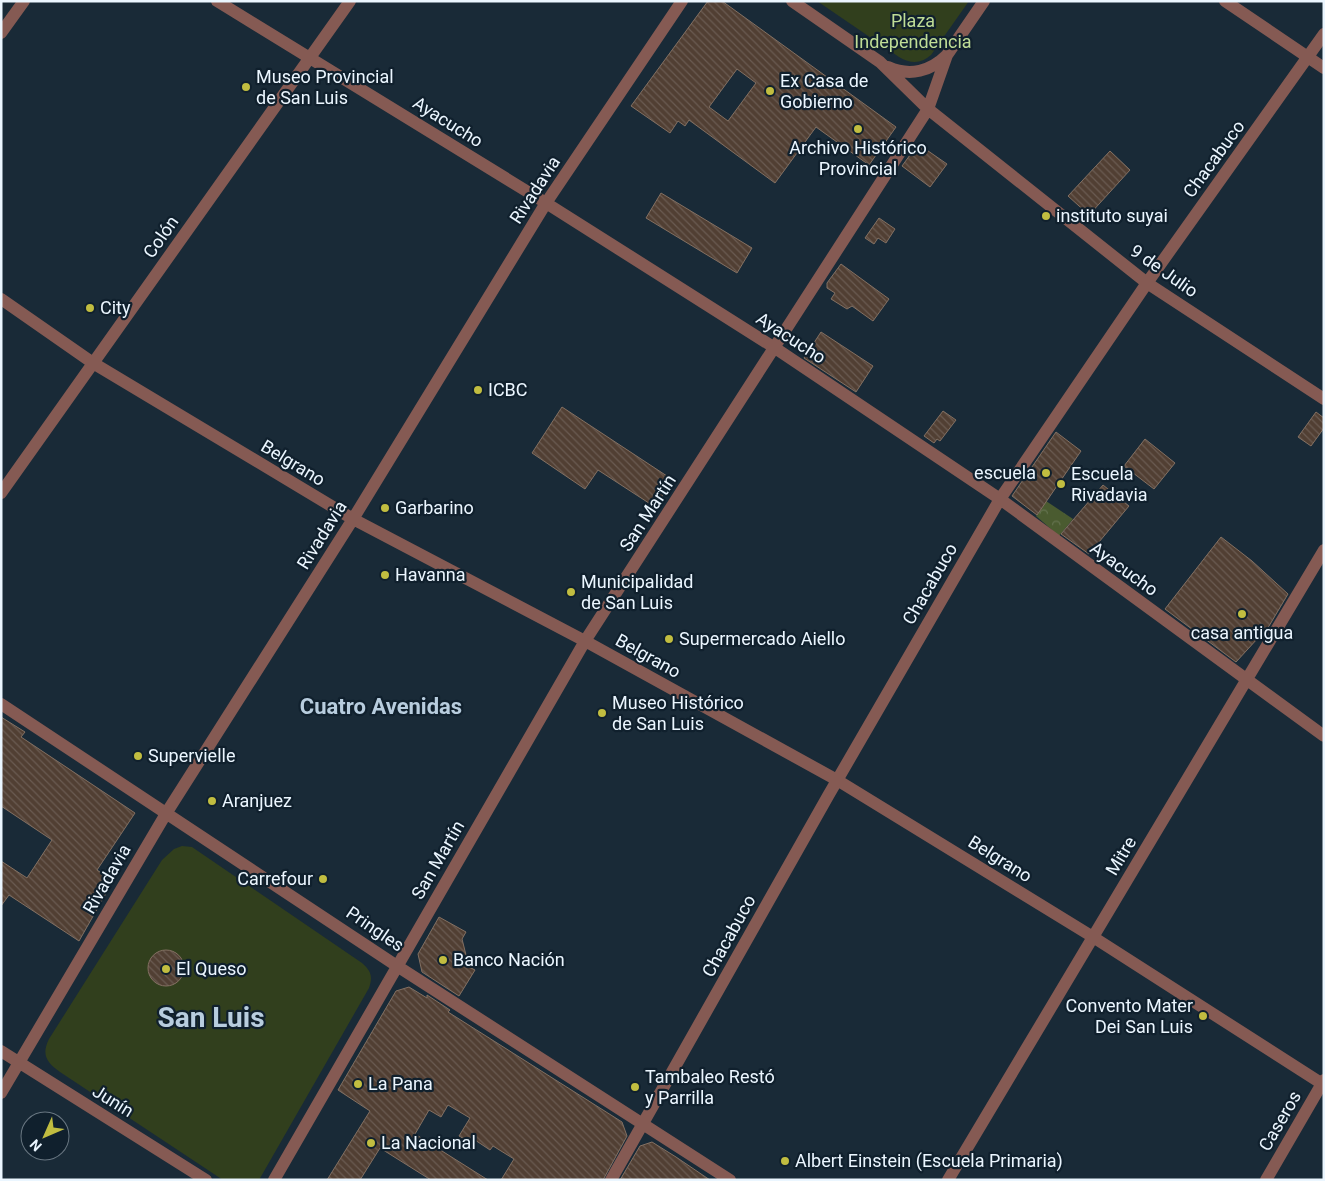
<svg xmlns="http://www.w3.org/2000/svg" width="1325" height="1181" viewBox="0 0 1325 1181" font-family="Roboto,sans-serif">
	<defs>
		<pattern id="forest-crowns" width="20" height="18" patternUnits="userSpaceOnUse" patternTransform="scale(1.25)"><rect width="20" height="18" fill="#4a5b30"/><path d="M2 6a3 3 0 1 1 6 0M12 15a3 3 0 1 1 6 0" fill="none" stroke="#64734f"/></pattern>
		<pattern id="building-back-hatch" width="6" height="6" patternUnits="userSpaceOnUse" patternTransform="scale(1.25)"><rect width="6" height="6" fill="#513f33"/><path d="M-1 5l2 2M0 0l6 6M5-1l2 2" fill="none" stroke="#6a5b52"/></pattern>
	</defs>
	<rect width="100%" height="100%" fill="#192a37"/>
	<path fill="url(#forest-crowns)" d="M1046,501l27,18 -14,17 -23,-20z"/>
	<path fill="#313f1d" d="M817,1h152l-38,54c-10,9 -20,9 -32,2z
		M182,846l10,1 170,116c9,8 11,13 7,25l-110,192h-36l-163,-108c-13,-9 -19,-17 -11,-33l113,-179 12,-11z"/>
	<path fill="url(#building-back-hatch)" stroke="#837062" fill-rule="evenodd" d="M708,1h14l174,126 -27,38 -53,-38 -41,56 -86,-63 -4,6 -7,-5 -8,12 -39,-27zM737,69l19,14 -28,38 -19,-14z
		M918,144l29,20 -17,23 -28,-21z
		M1110,151l20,19 -41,45 -21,-19z
		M661,193l91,55 -15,25 -91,-55z
		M879,218l16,11 -9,14 -8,-5 -4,6 -9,-6z
		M841,264l48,35 -16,22 -21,-15 -5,3 -16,-10 4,-6 -8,-5v-5z
		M821,332l52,34 -17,26 -52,-34z
		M562,407l111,73 -18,27 -57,-37 -13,19 -53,-36z
		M943,411l13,9 -16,21 -3,-2 -3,4 -10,-7z
		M1316,412l8,6v10l-13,18 -13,-9z
		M1056,432l25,19 -44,64 -25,-19z
		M1145,439l30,24 -21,26 -30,-23z
		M1103,485l26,21 -40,48 -28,-20z
		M1221,537l31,24 36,33 -19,32 -33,36 -71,-53z
		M1,717l24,15 -4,5 114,76 -38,57 16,11 -34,60 -70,-46 -8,11v-45l26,17 25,-38 -51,-34z
		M439,917l27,15 -4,7 7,28 6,3 -16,26 -37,-24 -4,-18z
		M148 968a18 18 0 1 1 36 0a18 18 0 1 1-36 0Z
		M409,987l18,11v-3l23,15 -2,2 174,110 5,14 -24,44h-102l13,-21 -21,-13 -3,4 -15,-10 -2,4 -14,-8 11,-18 -22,-13 -7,12 -12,-7 -14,24 73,46h-57l-51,-32 -20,32h-33l43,-69 -32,-21 58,-99z
		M652,1142l24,15 34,23h-90l20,-34z"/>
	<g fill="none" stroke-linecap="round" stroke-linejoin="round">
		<path stroke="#855a53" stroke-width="12" d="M217,1l329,202 229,145 225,151 324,237
			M792,1l88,61 48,47 219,174 177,116
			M1225,1l99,67
			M1,33l23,-32
			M888,67c22,10 43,4 59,-12
			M1,299l92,64 260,156 232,122 252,139 256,157 231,148
			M1,493l349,-492
			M1,704l396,262 333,214
			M1,1051l205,129
			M1,1093l166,-281 186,-293 193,-316 136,-202
			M274,1180l311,-539 343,-532 19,-54 37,-54
			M611,1180l217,-384 172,-297 147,-216 177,-249
			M948,1180l376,-630
			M1266,1180l58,-100"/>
	</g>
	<g fill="#c1bd40" stroke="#10202d" stroke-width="2">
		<circle cx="246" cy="87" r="5"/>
		<circle cx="770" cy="91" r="5"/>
		<circle cx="858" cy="129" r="5"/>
		<circle cx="1046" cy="216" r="5"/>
		<circle cx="90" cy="308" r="5"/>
		<circle cx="478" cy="390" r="5"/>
		<circle cx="1046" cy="473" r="5"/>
		<circle cx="1061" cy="484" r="5"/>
		<circle cx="385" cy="508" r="5"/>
		<circle cx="385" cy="575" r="5"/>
		<circle cx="571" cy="592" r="5"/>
		<circle cx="1242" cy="614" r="5"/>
		<circle cx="669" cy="639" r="5"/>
		<circle cx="602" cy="713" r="5"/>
		<circle cx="138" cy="756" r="5"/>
		<circle cx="212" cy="801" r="5"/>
		<circle cx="323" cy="879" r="5"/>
		<circle cx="443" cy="960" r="5"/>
		<circle cx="166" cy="969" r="5"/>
		<circle cx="1203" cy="1016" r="5"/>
		<circle cx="358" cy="1084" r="5"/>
		<circle cx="635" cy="1087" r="5"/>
		<circle cx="371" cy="1143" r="5"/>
		<circle cx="785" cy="1161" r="5"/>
	</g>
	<g text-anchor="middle" stroke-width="4.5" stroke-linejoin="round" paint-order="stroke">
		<g font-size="18" fill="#bfdd96" stroke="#10202d">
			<text x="913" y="27">Plaza<tspan x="913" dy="21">Independencia</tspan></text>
		</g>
		<g font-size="18" fill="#ebf6ff" stroke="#10202d" text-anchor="start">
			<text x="256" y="83">Museo Provincial<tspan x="256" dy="21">de San Luis</tspan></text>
			<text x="780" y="87">Ex Casa de<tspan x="780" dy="21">Gobierno</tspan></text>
			<text x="858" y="154" text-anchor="middle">Archivo Histórico<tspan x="858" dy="21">Provincial</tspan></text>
			<text x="1056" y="222">instituto suyai</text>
			<text x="100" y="314">City</text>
			<text x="488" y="396">ICBC</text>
			<text x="1036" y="479" text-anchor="end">escuela</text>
			<text x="1071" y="480">Escuela<tspan x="1071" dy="21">Rivadavia</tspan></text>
			<text x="395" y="514">Garbarino</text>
			<text x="395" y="581">Havanna</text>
			<text x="581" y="588">Municipalidad<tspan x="581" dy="21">de San Luis</tspan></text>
			<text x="1242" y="639" text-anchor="middle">casa antigua</text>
			<text x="679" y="645">Supermercado Aiello</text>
			<text x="612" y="709">Museo Histórico<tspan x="612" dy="21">de San Luis</tspan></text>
			<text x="148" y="762">Supervielle</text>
			<text x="222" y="807">Aranjuez</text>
			<text x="313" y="885" text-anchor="end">Carrefour</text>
			<text x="453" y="966">Banco Nación</text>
			<text x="176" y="975">El Queso</text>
			<text x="1193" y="1012" text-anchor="end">Convento Mater<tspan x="1193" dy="21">Dei San Luis</tspan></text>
			<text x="645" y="1083">Tambaleo Restó<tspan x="645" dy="21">y Parrilla</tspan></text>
			<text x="368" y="1090">La Pana</text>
			<text x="381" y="1149">La Nacional</text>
			<text x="795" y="1167">Albert Einstein (Escuela Primaria)</text>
		</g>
		<g font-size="18" fill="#ebf6ff" stroke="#10202d">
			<text transform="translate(448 122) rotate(32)" y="6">Ayacucho</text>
			<text transform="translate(1214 159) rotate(-54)" y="6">Chacabuco</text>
			<text transform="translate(535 190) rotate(-57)" y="6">Rivadavia</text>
			<text transform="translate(161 237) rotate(-55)" y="6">Colón</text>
			<text transform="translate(1164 271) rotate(35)" y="6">9 de Julio</text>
			<text transform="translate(791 338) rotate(33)" y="6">Ayacucho</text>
			<text transform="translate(293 463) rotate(31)" y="6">Belgrano</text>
			<text transform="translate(648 513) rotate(-57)" y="6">San Martín</text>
			<text transform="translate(322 535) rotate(-58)" y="6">Rivadavia</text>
			<text transform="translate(1124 569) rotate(36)" y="6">Ayacucho</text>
			<text transform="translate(930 584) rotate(-60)" y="6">Chacabuco</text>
			<text transform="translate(648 656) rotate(29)" y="6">Belgrano</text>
			<text transform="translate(1121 856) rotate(-59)" y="6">Mitre</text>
			<text transform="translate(1000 859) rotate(32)" y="6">Belgrano</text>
			<text transform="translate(438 860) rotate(-60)" y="6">San Martín</text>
			<text transform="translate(107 879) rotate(-60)" y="6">Rivadavia</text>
			<text transform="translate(375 929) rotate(34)" y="6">Pringles</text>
			<text transform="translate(729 936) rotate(-61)" y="6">Chacabuco</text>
			<text transform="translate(113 1101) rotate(32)" y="6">Junín</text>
			<text transform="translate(1280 1121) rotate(-60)" y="6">Caseros</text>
		</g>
		<g font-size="22" font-weight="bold" fill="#b8cdde" stroke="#10202d">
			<text x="381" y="714">Cuatro Avenidas</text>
		</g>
		<g font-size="28" font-weight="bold" fill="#b8cdde" stroke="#10202d">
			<text x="211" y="1027">San Luis</text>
		</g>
	</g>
	<rect width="1325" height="1181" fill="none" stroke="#ebf6ff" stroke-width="5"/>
	<g transform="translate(45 1136) rotate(225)"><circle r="24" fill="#10202d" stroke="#687681"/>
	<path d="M0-4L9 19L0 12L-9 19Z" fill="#c1bd40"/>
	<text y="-8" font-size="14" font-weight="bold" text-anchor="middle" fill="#ebf6ff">N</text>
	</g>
</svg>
